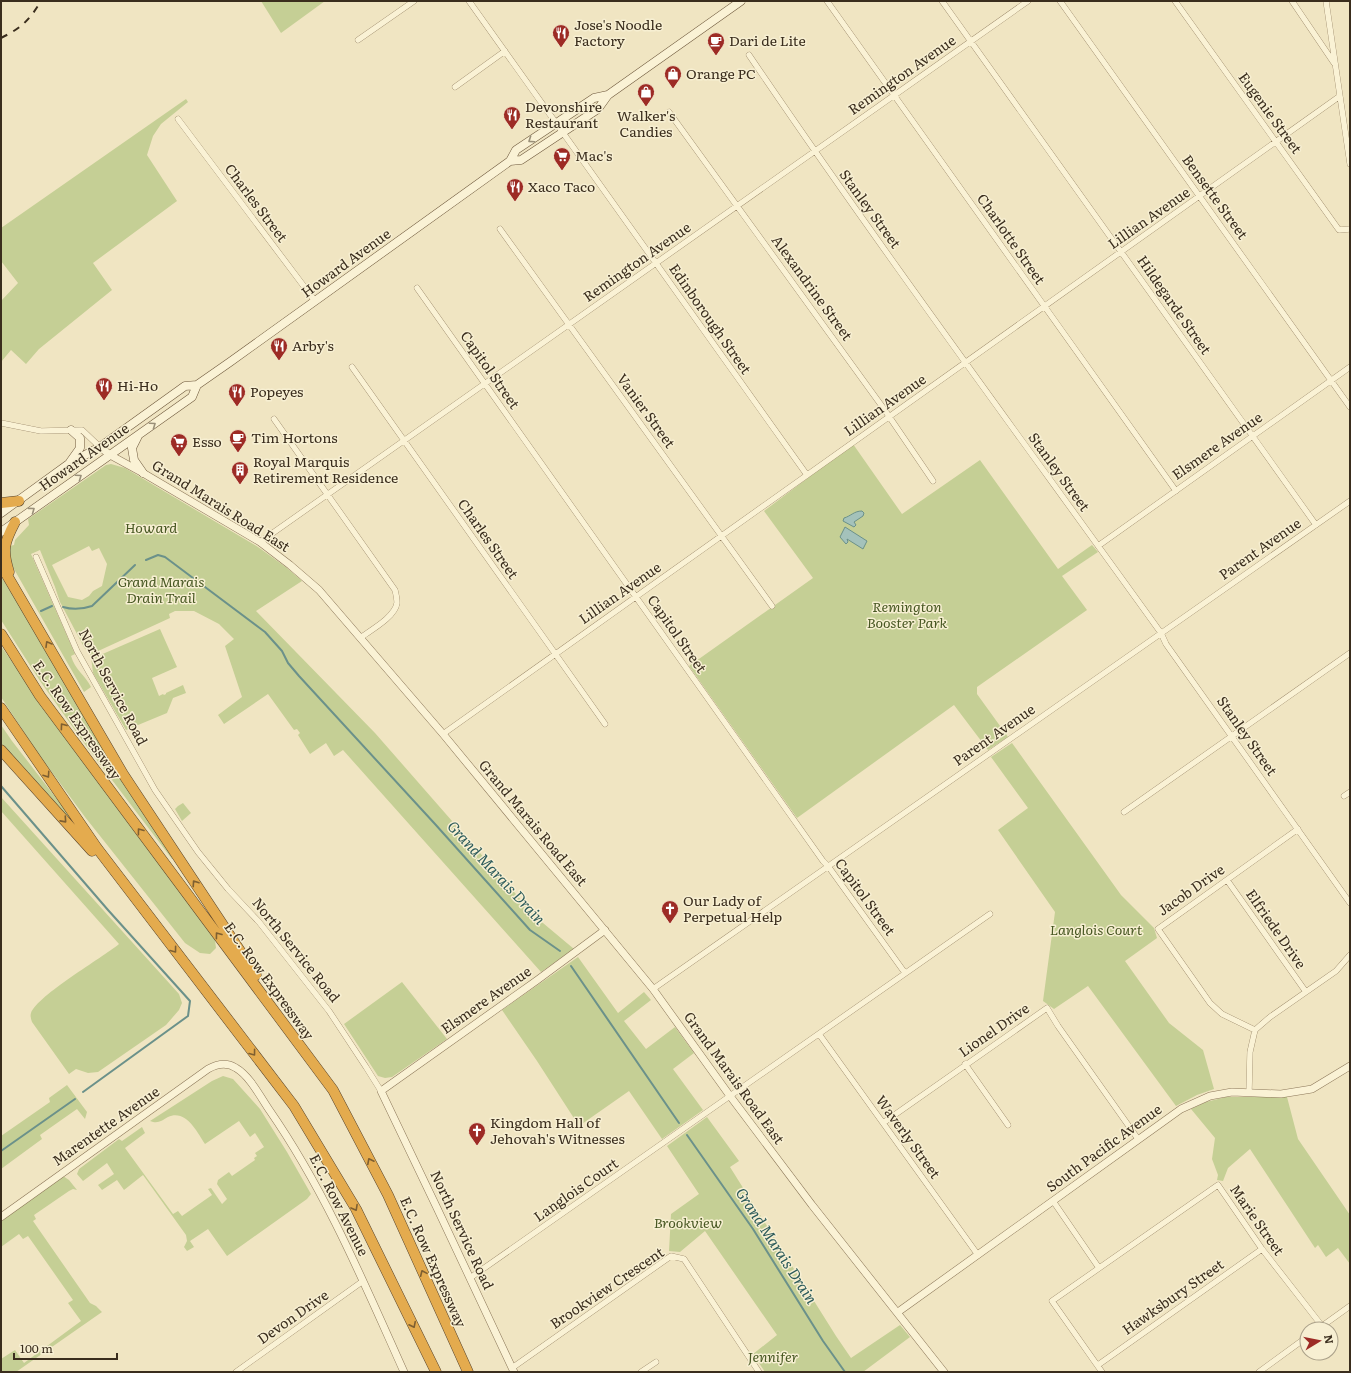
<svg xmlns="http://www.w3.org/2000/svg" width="1351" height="1373" viewBox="0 0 1351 1373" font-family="Literata,serif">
	<rect width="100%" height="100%" fill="#f0e5c2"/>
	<path fill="#c5cf95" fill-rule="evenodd" d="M261,1h64l-44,32z
		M186,99l2,3 -27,22 -8,12 -6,19 30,46 -84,62 19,27 -73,59 -13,15 -15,-14 -10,12v-61l17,-18 -17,-22v-33z
		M853,444l49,70 78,-54 78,109 34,-24 6,7 -36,24 25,34 -110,77v7l31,43 -20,13 -34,-45 -157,113 -108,-152 124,-88 -49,-67z
		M111,464l14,4 133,79 29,21 15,13 -46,30 119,122 162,185 37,31 -33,23 -198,-222 -9,6 -8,-13 -16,11 -12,-19 2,-2 -3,-4 -3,1 -26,-36 -44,30 -6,-9 24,-18 -17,-51 9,-7 -15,-15 -25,-13h-19l-6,3 1,4 -74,34 2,4 62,-27 17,38 -25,11 7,18 4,-2 1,1 2,-1v-1l17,-8 3,8 -13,5 -6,15 -41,17 -33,-57 -2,-16 -3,-7 -3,-1 -25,-47 -5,-15 -15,-37 -9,4 44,100 -4,2c4,14 14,19 20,31l-7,5 -74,-130 -2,-7 2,-9 4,-1 1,-5 14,-15 -1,-6 78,-54zM89,546l3,5 7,-3 8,16 -5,22 -9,5 -4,5 -7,4 -14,-3 -16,-32z
		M1,576l9,15 1,-2 163,268 -2,2 -85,-112 -47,-66 -39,-61z
		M1,646l57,82 135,179 22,33 1,8 -6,6 -10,-1 -15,-10 -100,-126 -48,-65 -36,-55z
		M1,725l11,16 75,97 -1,2 -85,-96z
		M1012,743l109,152 33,33 3,10 -32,23 44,62 34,27 11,39 -17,6 -21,11 -88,-120 -34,23 -11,-8 12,-89 -57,-82 30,-22 -37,-51z
		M1,797l178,197 3,9 -3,7 -13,15 -68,47 -10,1 -12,-4 -7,5 -37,-52c-1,-3 -2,-6 -1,-9 7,-18 71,-55 88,-69l-118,-133z
		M183,803l8,10 -9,8 -7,-12 3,-3z
		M578,957l40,56 26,-21 7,8 -27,21 22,28 29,-22 19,26 -21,16 30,41 -41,29 -33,-48 -50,35 -42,-65 -35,-51z
		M402,982l45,57 -55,38 -7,1 -7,-2 -34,-52z
		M223,1076l10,3 27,30 27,43 24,42 -4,5 -80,57 -19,-27 -18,12 4,6 -7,4 -3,-4 3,-6 -1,-6 -43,-60 -19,15 -7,-10 -15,10 -4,-5 16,-11 -7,-11 -24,18 -6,-7 2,-5 40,-30 3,2 20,-14 3,6 -20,15 48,66 5,-3 4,5 30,-21 -4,-6 3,-1 11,16 5,-5 -10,-15 1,-4 11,-8 3,4 23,-16 -1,-2 3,-2 -2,-3 9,-6 -9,-14 -5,4 -11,-16 -34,23c-8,-12 -19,-35 -37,-27 -7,4 -10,7 -18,4l62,-40z
		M67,1085l20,27 -2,7 -8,-10 -37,26 2,4 -41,30v-33l49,-34 -1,-4z
		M1226,1097h61l11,42 52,76v49l-12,-16 -12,9 -8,-12 -3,3 -65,-99 -22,19 -5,13 -6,-1 1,-5 -6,-16 3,-21 -24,-29 15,-7z
		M707,1117l32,44 -9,6 106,169 15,22 49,-33 10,12 -47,35h-98l-12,-18 24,-19 -72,-104 -25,21 -11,-1 2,-37 28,-20 -32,-48z
		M63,1176l6,4 8,10 -4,-1 -4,2 -35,24 2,4 -3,2 57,82 6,3 6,6 -86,60h-15v-13l14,-9 9,13 57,-42 -13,-18 5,-3 -45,-64 -5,3 -4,-5 -18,13v-26z"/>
	<path fill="#a4c2bb" stroke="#6b918a" d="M862,511l2,2 -1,3 -9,6 2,3 -2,2 -11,-6 1,-3c7,-2 10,-7 18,-7z
		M845,527l22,14 -4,8 -16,-10 1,3 -2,2 -6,-7z"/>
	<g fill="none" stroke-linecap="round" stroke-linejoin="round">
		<path stroke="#6b918a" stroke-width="2" d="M146,560l12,-5 7,2 100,75 17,19 6,12 11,13 136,148 95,106 30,21
			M63,607c10,3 20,2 29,-1l43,-41
			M41,611l11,-5
			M1,786l107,124 82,91 -2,15 -105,76
			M571,966l108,157
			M687,1135l66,94 70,112 22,31
			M1,1151l74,-52"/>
		<g stroke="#8b7658" stroke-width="6">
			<path id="minor" d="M469,1l338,474
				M827,1l349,490
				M942,1l374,524
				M1060,1l290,406
				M1175,1l164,229 11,-1
				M1292,1l42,62
				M1326,1l24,163
				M358,40l56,-39
				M749,55c133,196 274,386 412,578l5,11 184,259
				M455,87l50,-36
				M669,112l215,297 49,72
				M178,119l137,182
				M500,229l272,377
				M417,288l406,573 5,5 77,107
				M352,367l253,357
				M274,419l121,171c1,4 2,9 2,13 -2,14 -26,27 -37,35
				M1,423l40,8 41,-1 18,17
				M260,542l768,-541
				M1098,546l252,-179
				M36,557l41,94 78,139 43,62 30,37 31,33 70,89 37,56 15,24
				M443,734l897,-638
				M1344,796l6,-4
				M1124,812l226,-159
				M1227,880l79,112
				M653,989l697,-488
				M1255,1030l-33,-16 -12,-11 -52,-74 140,-100
				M819,1034l159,221
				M965,1064l43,61
				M1249,1092l1,-40 5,-22 15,-13 66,-46 14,-16
				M883,1123l164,-115 11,18 80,113
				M1053,1201l46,67
				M470,1278l520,-364
				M1318,1329l32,-23
				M1098,1365l164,-116
				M512,1368l159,-112 13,3 75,113
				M236,1372l127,-91
				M641,1372l15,-10
				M1102,1372l-50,-71 166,-116 44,64 60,77
				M1259,1372l48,-35"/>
		</g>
		<g stroke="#8b7658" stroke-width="8">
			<path id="tertiary" d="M100,447l10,8 33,18 117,69 30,23 29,25 124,144 210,255 77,107 82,109 132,167
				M1,1217l207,-148c9,-5 19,-7 28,-1 14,8 25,30 34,43 56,81 94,172 134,261
				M898,1312l283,-203 29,-13 22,-4 49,2 31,-5 38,-23
				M514,1372l-77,-164 -56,-117 155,-110 69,-51"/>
		</g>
		<g stroke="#6d573b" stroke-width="9">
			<path id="secondary" d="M510,161l11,-1 77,-51 10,-14 133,-94
				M138,436l-6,12 2,12 9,13
				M70,462l10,-14v-10l-9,-8
				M1,513l69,-50 30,-16 85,-61 12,-1 33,-23 280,-201 6,-11 78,-52 14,-3
				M1,532l191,-135 5,-12"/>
		</g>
		<g stroke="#58442c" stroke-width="11">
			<path id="motorway" d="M1,503l18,-2
				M1,565l122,209 133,201
				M9,572c-7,-22 -5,-29 6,-50
				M1,634l39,62 293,394 55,105 80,177
				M1,708l96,140 197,258 62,103 80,163
				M1,750l91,101"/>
		</g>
		<use href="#minor" stroke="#faf2d5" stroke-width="5.5"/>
		<use href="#tertiary" stroke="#faf2d5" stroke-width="7"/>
		<use href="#secondary" stroke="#faf2d5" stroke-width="8"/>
		<use href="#motorway" stroke="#e4ab4e" stroke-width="10"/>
		<path stroke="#3a2d1d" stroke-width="2" stroke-dasharray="7 7" stroke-linecap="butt" d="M1,38c20,-10 28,-17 40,-37"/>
	</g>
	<defs><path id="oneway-chevron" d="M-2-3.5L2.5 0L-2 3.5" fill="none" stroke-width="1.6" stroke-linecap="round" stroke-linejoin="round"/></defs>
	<g stroke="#9a9079">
		<use href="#oneway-chevron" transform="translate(531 140) rotate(146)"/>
		<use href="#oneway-chevron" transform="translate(153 425) rotate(-35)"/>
		<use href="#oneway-chevron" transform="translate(79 477) rotate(-35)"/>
		<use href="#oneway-chevron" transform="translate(32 510) rotate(-36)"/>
	</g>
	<g stroke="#7e5f31">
		<use href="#oneway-chevron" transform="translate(48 644) rotate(-120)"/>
		<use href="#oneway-chevron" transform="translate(63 726) rotate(-126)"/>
		<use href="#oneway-chevron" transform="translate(47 775) rotate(56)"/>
		<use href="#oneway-chevron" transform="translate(64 820) rotate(48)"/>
		<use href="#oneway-chevron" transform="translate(140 831) rotate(-127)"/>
		<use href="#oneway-chevron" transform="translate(195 883) rotate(-124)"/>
		<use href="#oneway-chevron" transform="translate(218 935) rotate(-127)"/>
		<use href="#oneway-chevron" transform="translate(174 950) rotate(53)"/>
		<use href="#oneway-chevron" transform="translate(253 1053) rotate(53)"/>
		<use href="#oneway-chevron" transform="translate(370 1161) rotate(-117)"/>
		<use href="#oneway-chevron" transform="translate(355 1208) rotate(61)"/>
		<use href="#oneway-chevron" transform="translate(423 1273) rotate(-114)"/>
		<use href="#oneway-chevron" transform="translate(413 1325) rotate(64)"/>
	</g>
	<defs>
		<g id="restaurant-pin" transform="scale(0.9)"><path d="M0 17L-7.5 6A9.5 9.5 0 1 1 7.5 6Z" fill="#9d2b25" stroke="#f7efd2"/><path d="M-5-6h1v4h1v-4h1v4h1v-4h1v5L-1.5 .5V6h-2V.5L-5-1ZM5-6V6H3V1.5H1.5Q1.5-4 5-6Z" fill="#fff"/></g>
		<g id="cafe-pin" transform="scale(0.9)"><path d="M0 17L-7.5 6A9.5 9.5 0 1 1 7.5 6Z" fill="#9d2b25" stroke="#f7efd2"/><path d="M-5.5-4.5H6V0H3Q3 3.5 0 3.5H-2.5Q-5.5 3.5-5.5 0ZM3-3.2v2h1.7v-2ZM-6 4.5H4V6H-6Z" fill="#fff"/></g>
		<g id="shop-pin" transform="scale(0.9)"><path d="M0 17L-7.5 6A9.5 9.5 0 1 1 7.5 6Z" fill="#9d2b25" stroke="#f7efd2"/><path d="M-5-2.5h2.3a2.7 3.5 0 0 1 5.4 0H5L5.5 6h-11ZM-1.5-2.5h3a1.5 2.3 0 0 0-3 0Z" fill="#fff"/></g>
		<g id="supermarket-pin" transform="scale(0.9)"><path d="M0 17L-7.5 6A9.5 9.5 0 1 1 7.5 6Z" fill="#9d2b25" stroke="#f7efd2"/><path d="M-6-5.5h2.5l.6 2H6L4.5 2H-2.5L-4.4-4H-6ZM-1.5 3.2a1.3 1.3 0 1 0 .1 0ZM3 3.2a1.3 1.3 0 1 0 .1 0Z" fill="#fff"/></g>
		<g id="building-pin" transform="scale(0.9)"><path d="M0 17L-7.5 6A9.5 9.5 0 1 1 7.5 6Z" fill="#9d2b25" stroke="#f7efd2"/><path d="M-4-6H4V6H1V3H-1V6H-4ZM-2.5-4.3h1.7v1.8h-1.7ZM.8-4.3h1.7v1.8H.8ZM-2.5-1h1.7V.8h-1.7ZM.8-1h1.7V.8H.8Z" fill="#fff"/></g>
		<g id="church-pin" transform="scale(0.9)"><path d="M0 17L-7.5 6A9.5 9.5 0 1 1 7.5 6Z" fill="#9d2b25" stroke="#f7efd2"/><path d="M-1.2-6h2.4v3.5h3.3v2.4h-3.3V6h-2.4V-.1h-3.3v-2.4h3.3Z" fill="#fff"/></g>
	</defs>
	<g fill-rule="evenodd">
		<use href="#restaurant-pin" x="561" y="33"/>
		<use href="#cafe-pin" x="716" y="41"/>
		<use href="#shop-pin" x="673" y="74"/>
		<use href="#shop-pin" x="646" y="92"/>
		<use href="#restaurant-pin" x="512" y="115"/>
		<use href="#supermarket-pin" x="562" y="156"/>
		<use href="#restaurant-pin" x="515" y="187"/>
		<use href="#restaurant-pin" x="279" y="346"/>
		<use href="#restaurant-pin" x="104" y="386"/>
		<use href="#restaurant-pin" x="237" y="392"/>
		<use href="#cafe-pin" x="238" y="438"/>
		<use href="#supermarket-pin" x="179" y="442"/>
		<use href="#building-pin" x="240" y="470"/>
		<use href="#church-pin" x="670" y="909"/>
		<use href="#church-pin" x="477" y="1131"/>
	</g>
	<g text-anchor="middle" stroke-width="3" stroke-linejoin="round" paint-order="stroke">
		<g font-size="14" fill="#3a2d1d" stroke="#f7efd2" text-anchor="start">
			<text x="574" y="30">Jose's Noodle<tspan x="574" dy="16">Factory</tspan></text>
			<text x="729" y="46">Dari de Lite</text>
			<text x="686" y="79">Orange PC</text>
			<text x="525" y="112">Devonshire<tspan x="525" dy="16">Restaurant</tspan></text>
			<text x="646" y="121" text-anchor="middle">Walker's<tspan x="646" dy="16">Candies</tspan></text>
			<text x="575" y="161">Mac's</text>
			<text x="528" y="192">Xaco Taco</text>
			<text x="292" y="351">Arby's</text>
			<text x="117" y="391">Hi-Ho</text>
			<text x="250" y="397">Popeyes</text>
			<text x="251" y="443">Tim Hortons</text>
			<text x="192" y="447">Esso</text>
			<text x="253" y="467">Royal Marquis<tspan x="253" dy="16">Retirement Residence</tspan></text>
			<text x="683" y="906">Our Lady of<tspan x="683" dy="16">Perpetual Help</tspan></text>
			<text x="490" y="1128">Kingdom Hall of<tspan x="490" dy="16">Jehovah's Witnesses</tspan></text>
		</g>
		<g font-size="14" fill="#3a2d1d" stroke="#f7efd2">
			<text transform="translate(902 75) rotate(-35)" y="5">Remington Avenue</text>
			<text transform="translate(1270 113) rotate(54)" y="5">Eugenie Street</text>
			<text transform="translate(1215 197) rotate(54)" y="5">Bensette Street</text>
			<text transform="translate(256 203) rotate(53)" y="5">Charles Street</text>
			<text transform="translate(870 209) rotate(54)" y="5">Stanley Street</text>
			<text transform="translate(1149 218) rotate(-35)" y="5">Lillian Avenue</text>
			<text transform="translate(1011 239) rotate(55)" y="5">Charlotte Street</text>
			<text transform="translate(637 262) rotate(-35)" y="5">Remington Avenue</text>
			<text transform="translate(346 263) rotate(-36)" y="5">Howard Avenue</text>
			<text transform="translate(812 288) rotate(54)" y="5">Alexandrine Street</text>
			<text transform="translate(1174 305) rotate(55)" y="5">Hildegarde Street</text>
			<text transform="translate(710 319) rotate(55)" y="5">Edinborough Street</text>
			<text transform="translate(490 370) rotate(55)" y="5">Capitol Street</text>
			<text transform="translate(885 405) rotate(-35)" y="5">Lillian Avenue</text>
			<text transform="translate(646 411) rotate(54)" y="5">Vanier Street</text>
			<text transform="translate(1217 446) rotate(-35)" y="5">Elsmere Avenue</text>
			<text transform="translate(84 457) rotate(-35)" y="5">Howard Avenue</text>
			<text transform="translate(1059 472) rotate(54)" y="5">Stanley Street</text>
			<text transform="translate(221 506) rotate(32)" y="5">Grand Marais Road East</text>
			<text transform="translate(488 539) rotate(55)" y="5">Charles Street</text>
			<text transform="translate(1260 549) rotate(-35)" y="5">Parent Avenue</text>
			<text transform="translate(620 593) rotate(-35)" y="5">Lillian Avenue</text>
			<text transform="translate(677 634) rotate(55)" y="5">Capitol Street</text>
			<text transform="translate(113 687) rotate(62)" y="5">North Service Road</text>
			<text transform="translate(77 720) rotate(55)" y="5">E.C. Row Expressway</text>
			<text transform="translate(994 735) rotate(-35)" y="5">Parent Avenue</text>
			<text transform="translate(1247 736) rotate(55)" y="5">Stanley Street</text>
			<text transform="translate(533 823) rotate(50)" y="5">Grand Marais Road East</text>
			<text transform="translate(1191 890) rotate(-35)" y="5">Jacob Drive</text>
			<text transform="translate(865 897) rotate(54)" y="5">Capitol Street</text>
			<text transform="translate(1276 929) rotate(55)" y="5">Elfriede Drive</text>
			<text transform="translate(296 950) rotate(51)" y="5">North Service Road</text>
			<text transform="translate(269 981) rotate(54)" y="5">E.C. Row Expressway</text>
			<text transform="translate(486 1000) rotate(-35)" y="5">Elsmere Avenue</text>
			<text transform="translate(994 1030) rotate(-35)" y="5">Lionel Drive</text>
			<text transform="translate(734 1078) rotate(54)" y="5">Grand Marais Road East</text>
			<text transform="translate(106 1126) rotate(-35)" y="5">Marentette Avenue</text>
			<text transform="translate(908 1137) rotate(54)" y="5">Waverly Street</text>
			<text transform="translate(1104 1148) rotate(-36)" y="5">South Pacific Avenue</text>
			<text transform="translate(576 1190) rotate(-35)" y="5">Langlois Court</text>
			<text transform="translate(339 1205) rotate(63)" y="5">E.C. Row Avenue</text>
			<text transform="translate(1257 1220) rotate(55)" y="5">Marie Street</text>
			<text transform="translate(462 1230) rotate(65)" y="5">North Service Road</text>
			<text transform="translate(433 1262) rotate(66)" y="5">E.C. Row Expressway</text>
			<text transform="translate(607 1288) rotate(-34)" y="5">Brookview Crescent</text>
			<text transform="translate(1173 1297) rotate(-35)" y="5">Hawksbury Street</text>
			<text transform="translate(293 1317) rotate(-35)" y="5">Devon Drive</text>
		</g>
		<g font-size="14" font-style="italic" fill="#475722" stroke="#f7efd2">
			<text x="151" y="533">Howard</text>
			<text x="161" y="587">Grand Marais<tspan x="161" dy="16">Drain Trail</tspan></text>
			<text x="907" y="612">Remington<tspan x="907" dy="16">Booster Park</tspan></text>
			<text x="1096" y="935">Langlois Court</text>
			<text x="688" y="1228">Brookview</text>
			<text x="773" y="1362">Jennifer</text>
		</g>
		<g font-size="15" font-style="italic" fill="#2b5a5a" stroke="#f7efd2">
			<text transform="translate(496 873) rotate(47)" y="5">Grand Marais Drain</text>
			<text transform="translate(776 1246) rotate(57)" y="5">Grand Marais Drain</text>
		</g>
	</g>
	<rect width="1351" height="1373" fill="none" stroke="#3a2d1d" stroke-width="4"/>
	<g transform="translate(1319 1341) rotate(80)"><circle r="19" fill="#f7efd2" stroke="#aba18a"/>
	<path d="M0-3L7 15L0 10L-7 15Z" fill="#9d2b25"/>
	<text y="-6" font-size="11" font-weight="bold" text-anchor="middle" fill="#3a2d1d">N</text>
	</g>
	<path d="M14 1353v6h103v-6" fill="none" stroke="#3a2d1d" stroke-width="2"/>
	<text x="20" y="1353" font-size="12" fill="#3a2d1d" stroke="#f7efd2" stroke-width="3" paint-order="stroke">100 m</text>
</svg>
